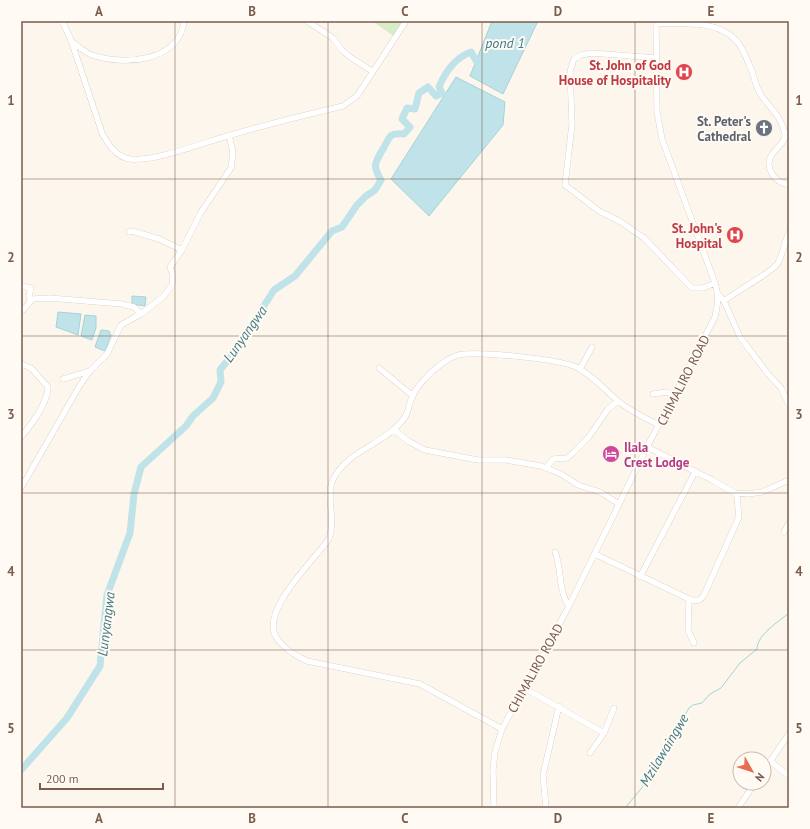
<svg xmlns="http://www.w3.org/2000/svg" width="810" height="829" viewBox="0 0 810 829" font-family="'PT Sans',sans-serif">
	<rect width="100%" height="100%" fill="#fdf6ec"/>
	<path fill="#d8ecc9" d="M372,21h32l-9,16z"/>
	<path fill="#bfe3e8" stroke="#a5d3da" d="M492,21h46l-35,73 -33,-18z
		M456,77l49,25 -2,23 -74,91 -38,-37z
		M132,296l14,1 -1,9 -13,-2z
		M58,312l23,2 -3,21 -22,-8z
		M85,315l11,1v12l-4,12 -11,-4z
		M101,330l8,1 2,4 -6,16 -10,-4z"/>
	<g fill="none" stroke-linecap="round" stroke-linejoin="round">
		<path stroke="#a5d3da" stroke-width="1" d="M625,808l25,-30 1,-5 38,-65 4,-3 9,-2 8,-9 11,-6 19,-25 17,-14c0,-14 21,-27 32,-36"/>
		<path stroke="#bfe3e8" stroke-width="7" d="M21,770l46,-52 33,-52 7,-71 23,-62 4,-39 7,-27 45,-41 7,-10 20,-18 8,-16 -1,-12 16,-20 38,-60 21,-14 37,-45 10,-4 15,-22 9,-9 9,-6 6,-10c-9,-15 -6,-17 2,-31 7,-11 5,-17 21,-15l6,-7 -8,-8 5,-11 8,1 4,-16 9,-6 8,9 6,-3 -3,-6c6,-15 17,-30 32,-35l7,12h5"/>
		<g stroke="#d1beb0" stroke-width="6">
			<path id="minor" d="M62,21l9,19 31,93c6,11 14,24 28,26 25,3 75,-17 101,-24 37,-11 74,-20 112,-29l14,-10 49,-75
				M307,21l26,17 9,12 8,7 22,14
				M656,24c26,-1 66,-4 83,20 4,6 7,13 10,20 5,10 6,22 12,31 9,13 21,22 24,39 2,13 -25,19 -13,40 5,7 9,9 17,11
				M71,41c7,5 13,11 21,14 31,11 88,7 92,-34
				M656,58l-64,-5 -11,2 -7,4 -4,12 2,53 -7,61 34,26 22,11 23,16 48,50h11l12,-5
				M129,232l3,-1 27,8 23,11
				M21,286l10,2 -2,8 1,5
				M719,295l5,6 16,36 28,37 13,14 8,17
				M724,301c11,-9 49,-29 54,-38 5,-9 6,-20 11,-30
				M21,312l12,-13 16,-1 73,6 12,3 7,7
				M21,364l10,4 17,19c-1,18 -16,37 -27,50
				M379,368l34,28
				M580,369l12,-22
				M63,379l27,-8
				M653,394l13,-2 8,3
				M394,430l14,11 17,9 53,10h28l35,6 20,8 17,11 22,7 19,12
				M546,468l7,-9 14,-1 7,-6 14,-14 20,-29 10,-8
				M21,488l59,-103 10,-14 17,-17 14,-29 20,-11 22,-17 9,-12 1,-9 -3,-9 12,-17 19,-38 30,-44 2,-15 -4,-18
				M735,493l13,1 14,-2 27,-12
				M784,532l5,-9
				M555,552c7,17 3,39 14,54
				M595,554l94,45c8,3 11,2 15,-4l35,-78 -2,-20 -2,-4 -23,-13 -65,-33
				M640,577l55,-105
				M689,599l-1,31 6,13
				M524,688l80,45 10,-25
				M502,729l-82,-45 -113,-23c-12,-6 -23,-12 -31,-24 -16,-26 38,-77 53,-98 7,-20 -3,-42 3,-57 13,-32 54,-37 73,-65 4,-6 4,-14 7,-20 5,-11 18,-25 28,-32 5,-4 12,-8 18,-10 18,-4 105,4 120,13 15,8 27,22 40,33 12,10 27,17 41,24
				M590,753l14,-20
				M770,761l19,15
				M764,770l25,-36
				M494,808l-1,-38 2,-18 7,-23 67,-123 78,-159 68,-130c3,-13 4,-22 0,-34l-53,-144 -5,-27 -1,-91
				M546,808l-3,-33 16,-69
				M738,808l17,-25"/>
		</g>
		<use href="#minor" stroke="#fff" stroke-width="5.5"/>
	</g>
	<path fill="none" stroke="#7a5c4d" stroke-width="1" stroke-opacity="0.55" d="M175,21v787M328,21v787M482,21v787M635,21v787M21,179h768M21,336h768M21,493h768M21,650h768"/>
	<defs>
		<g id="hospital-disc" transform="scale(0.9)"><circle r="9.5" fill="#e0444e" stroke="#fffaf3"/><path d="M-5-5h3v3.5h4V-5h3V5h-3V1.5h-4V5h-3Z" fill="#fff"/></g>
		<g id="church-disc" transform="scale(0.9)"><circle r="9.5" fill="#6b7280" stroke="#fffaf3"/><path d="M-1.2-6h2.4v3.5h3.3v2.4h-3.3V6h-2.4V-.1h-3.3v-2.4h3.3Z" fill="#fff"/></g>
		<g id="hotel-disc" transform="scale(0.9)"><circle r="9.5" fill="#d1479c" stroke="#fffaf3"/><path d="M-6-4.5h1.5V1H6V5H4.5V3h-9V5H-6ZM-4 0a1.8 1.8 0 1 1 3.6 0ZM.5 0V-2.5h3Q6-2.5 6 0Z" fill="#fff"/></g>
	</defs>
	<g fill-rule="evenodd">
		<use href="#hospital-disc" x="684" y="72"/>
		<use href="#church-disc" x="764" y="128"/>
		<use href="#hospital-disc" x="735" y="235"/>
		<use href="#hotel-disc" x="611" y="454"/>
	</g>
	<g text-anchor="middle" stroke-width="4" stroke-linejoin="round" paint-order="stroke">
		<g font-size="13" font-weight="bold" fill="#be3a42" stroke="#fffaf3" text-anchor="end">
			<text x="671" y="70">St. John of God<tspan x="671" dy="15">House of Hospitality</tspan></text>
			<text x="722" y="233">St. John's<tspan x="722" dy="15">Hospital</tspan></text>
		</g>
		<g font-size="13" font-weight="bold" fill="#5b616d" stroke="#fffaf3" text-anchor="end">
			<text x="751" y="126">St. Peter's<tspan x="751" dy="15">Cathedral</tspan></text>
		</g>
		<g font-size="13" fill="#7a5c4d" stroke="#fffaf3">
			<text transform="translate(683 380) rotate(-63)" y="5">CHIMALIRO ROAD</text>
			<text transform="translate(535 668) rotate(-61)" y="5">CHIMALIRO ROAD</text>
		</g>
		<g font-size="13" font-weight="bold" fill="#b23c85" stroke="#fffaf3" text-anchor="start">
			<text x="624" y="452">Ilala<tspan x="624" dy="15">Crest Lodge</tspan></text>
		</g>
		<g font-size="14" font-style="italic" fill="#437c86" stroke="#fffaf3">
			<text x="505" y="48">pond 1</text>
			<text transform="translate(245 334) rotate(-55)" y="5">Lunyangwa</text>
			<text transform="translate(106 624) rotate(-83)" y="5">Lunyangwa</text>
			<text transform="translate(664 750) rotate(-59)" y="5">Mzilawaingwe</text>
		</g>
	</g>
	<rect width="810" height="829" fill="none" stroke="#fffaf3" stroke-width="44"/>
	<g transform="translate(752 771) rotate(129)"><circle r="19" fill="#fffaf3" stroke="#cabbb1"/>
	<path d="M0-3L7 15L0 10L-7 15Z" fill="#e76f51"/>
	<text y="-6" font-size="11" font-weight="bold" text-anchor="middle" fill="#7a5c4d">N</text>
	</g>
	<path d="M40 783v6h123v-6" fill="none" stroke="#7a5c4d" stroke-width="2"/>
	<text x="46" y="783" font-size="12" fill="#7a5c4d" stroke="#fffaf3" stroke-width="3" paint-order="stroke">200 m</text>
	<rect x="22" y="22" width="766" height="785" fill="none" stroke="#7a5c4d" stroke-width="1.5"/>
	<g font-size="13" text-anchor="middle" font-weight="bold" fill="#7a5c4d">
		<text x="99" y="16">A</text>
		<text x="252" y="16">B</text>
		<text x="405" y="16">C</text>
		<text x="558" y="16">D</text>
		<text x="711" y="16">E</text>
		<text x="11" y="105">1</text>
		<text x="799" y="105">1</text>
		<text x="11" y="262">2</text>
		<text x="799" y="262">2</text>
		<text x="11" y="419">3</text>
		<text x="799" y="419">3</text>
		<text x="11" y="576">4</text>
		<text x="799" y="576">4</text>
		<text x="11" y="733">5</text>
		<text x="799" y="733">5</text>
		<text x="99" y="823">A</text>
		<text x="252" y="823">B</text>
		<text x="405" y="823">C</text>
		<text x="558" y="823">D</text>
		<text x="711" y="823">E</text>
	</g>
</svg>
